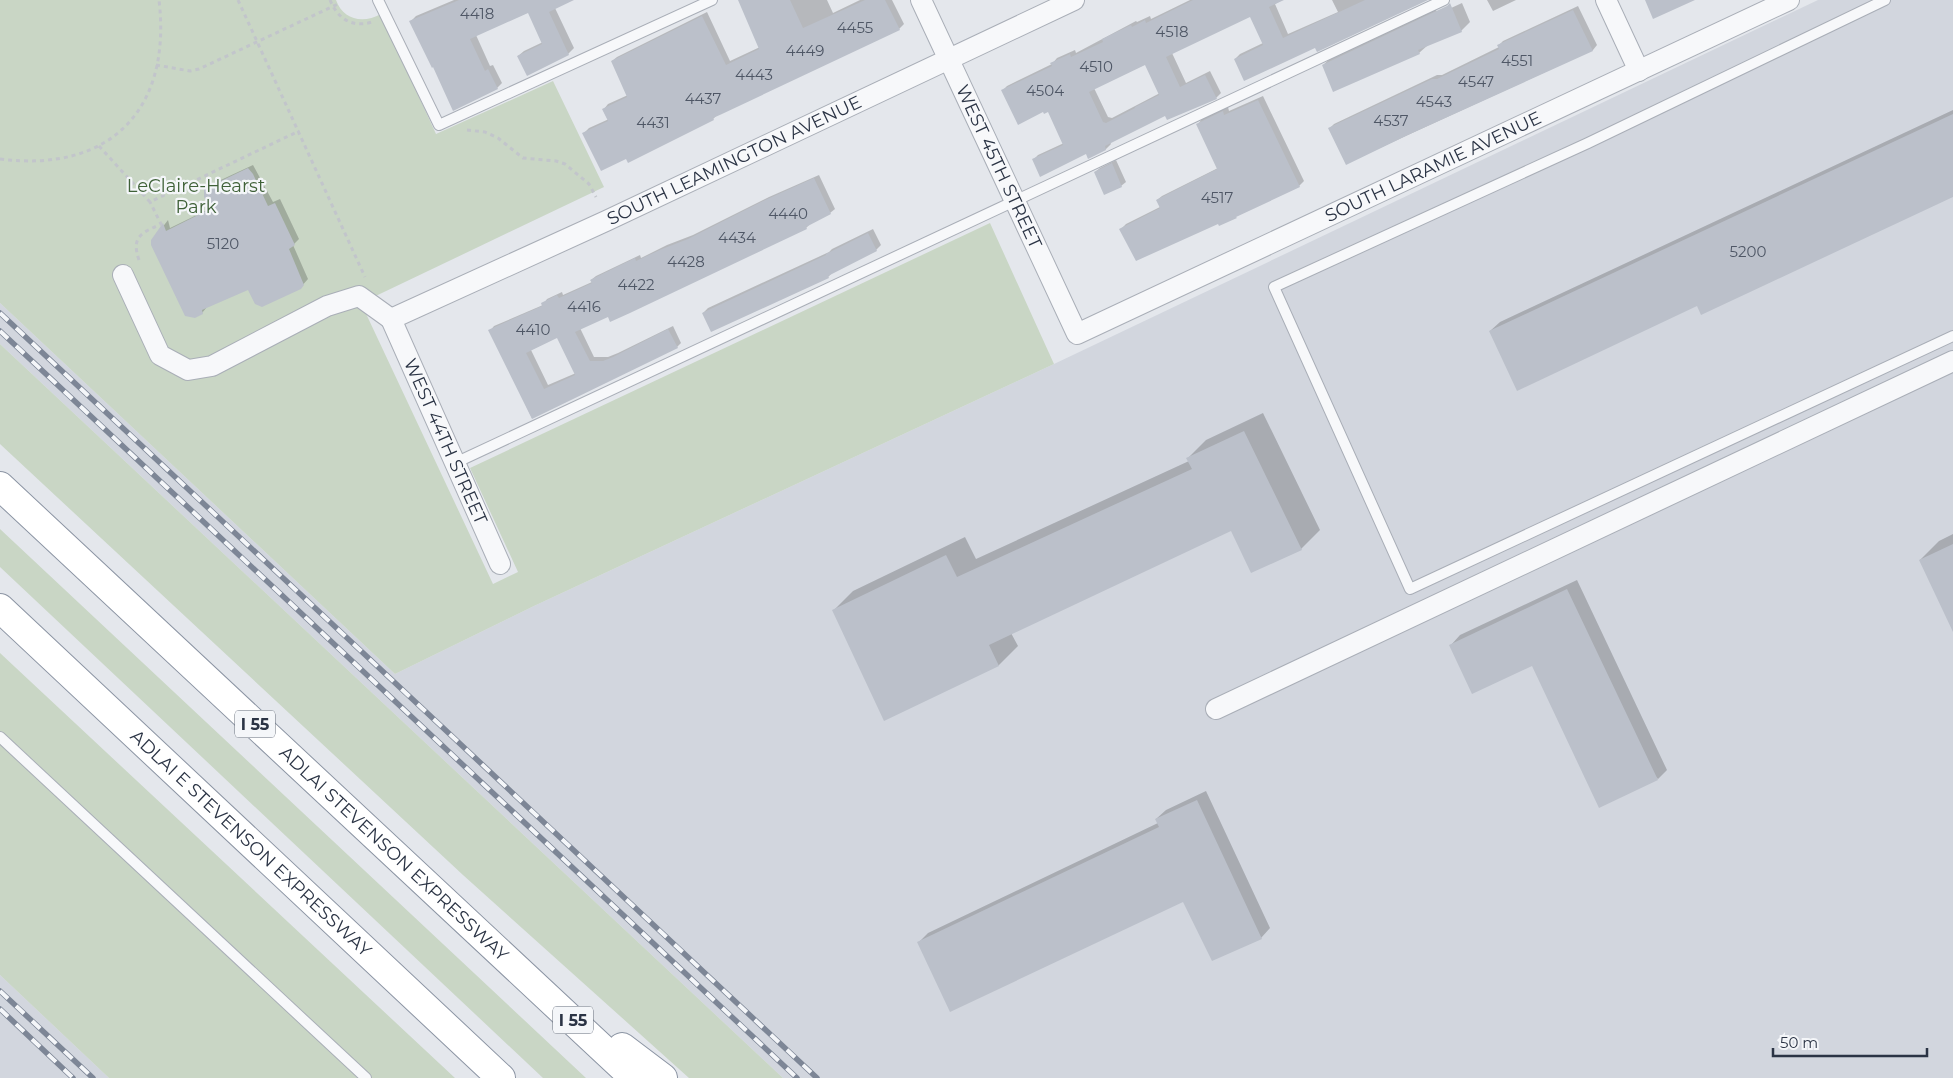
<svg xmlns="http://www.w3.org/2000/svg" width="1953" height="1078" viewBox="0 0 1953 1078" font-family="Montserrat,sans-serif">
	<rect width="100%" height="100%" fill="#e4e7ec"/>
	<path fill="#d2d6de" d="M1818,0h135v1078h-1170l-783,-734v-41l395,371 139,-68 520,-242z
		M0,975l109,103h-109z"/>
	<path fill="#c9d6c5" d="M0,0h336c7,20 27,24 45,14l55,120 117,-53 51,106 -243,116 132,281 25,-12 -48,-104 520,-245 64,141 -520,242 -139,68 -395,-371z
		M0,344l783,734h-94l-226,-203 -463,-431z
		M0,529l586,549h-43l-543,-511z
		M0,653l455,425h-346l-109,-103z"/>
	<path fill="#0003" fill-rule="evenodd" d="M454,0h117l-16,8 19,40 -6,6 -50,2 6,-5 19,-9 -14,-30 -53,23 14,31 3,-1 9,18 -5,5 -63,-23 -23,-44 5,-5z
		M739,0h88l6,13 27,-13h32l12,24 -5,5 -181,85 -5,5 -85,42 -1,-3 -43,-25 5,-5 20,-9 -5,-10 4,-5 20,-9 -16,-34 5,-4 90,-45 23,49 30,-14z
		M1190,0h92l-7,4 13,30 50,-22 -6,-12h90l-106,46 -81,13 5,-5 23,-11 -13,-28 -78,38 14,30 24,-12 11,22 -5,5 -51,17 -55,27 1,2 -5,5 -73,11 5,-5 26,-12 -15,-33 -47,-19 5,-5 45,-22 5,-6 18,-8 1,3 60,-32 1,1 13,-6 1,3zM1146,64l14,29 -48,25 -4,-1 -14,-29z
		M1487,0h29l-23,11z
		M1462,3l8,19 -9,9 -33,14 -9,8 -96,12 9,-8 103,-49 3,6z
		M1578,6l19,39 -4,5 -246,113 -17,-35 4,-4 103,-49h5l57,-28 -1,-1 5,-5z
		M1263,96l41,85 -5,5 -79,38 -1,-2 -98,7 5,-5 34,-17 -3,-7 5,-4 56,-28 -20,-44 4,-5 26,-12 1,4z
		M1953,110v86l-255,109 -208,26 10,-9z
		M1116,160l10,22 -5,4 -26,-14 5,-4z
		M253,165l20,37 7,-3 19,40 -6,6 15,34 -8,9h-52l-41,19 -5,6 -50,-72 16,-21 2,8 41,-20 -6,-18 5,-5z
		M819,175l16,34 -5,4 -20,11 -4,4 -226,100 14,29h14l10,-4 55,-27 8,17 -4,4 -145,71 -42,-87 4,-5 49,-21 4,-6 15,-7 1,3 29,-13 -1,-2 5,-4 44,-21 1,3 26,-13 26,-10 76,-38zM558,336l18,37 -28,12 -17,-35z
		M873,229l8,16 -5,5 -42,21 -6,6 -116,53 -9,-17 5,-5 121,-56 3,-3z
		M1263,413l57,117 -19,19 -69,-20 -221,104 7,13 -19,19 -114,54 -51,-109 19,-19 112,-54 11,22 213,-98 -2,-2 19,-19z
		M1953,534v95l-33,-69 19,-19z
		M1577,580l90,190 -9,9 -125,-115 -82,-19 9,-10z
		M1206,791l64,137 -9,10 -77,-38 -265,42 9,-9 230,-110 -2,-4 10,-9z"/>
	<path fill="#bbc0ca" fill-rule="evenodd" d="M459,0h115l-25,12 20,43 -42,21 -10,-20 25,-12 -14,-31 -58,26 15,32 3,-2 10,20 -45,22 -20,-44 -1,1 -23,-47z
		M738,0h52l13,28 62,-28h20l15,30 -178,84 -9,4 1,2 -86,43 -2,-4 -25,12 -19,-38 26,-12 -6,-12 25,-12 -16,-36 91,-45 24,49 33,-16z
		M1193,0h91l-15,7 14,31 82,-38h63l-111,52 -2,-4 -71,33 -10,-22 29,-14 -13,-28 -84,40 14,30 25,-12 12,24 -50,21 -2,-4 -60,30 1,4 -18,9 -2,-5 -46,23 -8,-18 31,-14 -15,-33 -4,2 -1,-2 -25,13 -17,-35 51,-24 -2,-3 20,-9 1,3 32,-15 -1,-3 29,-14 1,2 13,-7 1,3zM1145,65l14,30 -24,12v1l-29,15 -3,-1 -14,-30z
		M1645,0h50l-42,19z
		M1450,3l12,29 -44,18 2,4 -87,38 -11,-27 125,-59z
		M1573,10l20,41 -183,83 -64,31 -18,-37 104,-49h5l62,-30 -2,-4z
		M1258,100l42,87 -64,30 1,1 -18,8 -1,-2 -82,37 -17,-32 41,-21 -4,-8 61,-31 -21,-45 27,-13 1,4z
		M1953,114v83l-252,118 -4,-9 -180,85 -28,-60z
		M1112,163l10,24 -18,8 -10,-23z
		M248,168l5,6 15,32 7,-3 20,42 -6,4 15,36 -3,4 -39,18 -7,-3 -7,-14 -46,20 1,4 -8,4 -10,-2 -34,-71v-5l12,-17 3,8 44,-22 -6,-12v-8z
		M814,178l17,36 -25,13 1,2 -177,84 -20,9 -2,-5 -33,15 15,29h13l10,-4 55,-28 10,19 -146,71 -44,-89 54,-24 -1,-3 16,-8 2,3 33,-15 -2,-3 45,-22 1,3 26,-12 26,-10 75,-38zM557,338l18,37 -31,14 -18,-36z
		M868,233l9,18 -49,25 1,2 -118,54 -9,-19 124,-58v-1z
		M1244,431l58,119 -51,23 -20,-42 -242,114 10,21 -115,55 -52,-111 114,-55 11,22 235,-108 -6,-11z
		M1953,544v88l-34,-72z
		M1567,589l91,191 -59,28 -67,-142 -60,28 -23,-49z
		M1197,800l65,139 -50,22 -29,-59 -233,110 -33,-70 242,-115 -4,-8z"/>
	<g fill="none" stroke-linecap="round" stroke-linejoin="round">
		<g stroke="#a9aeb7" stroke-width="12">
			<path id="lane" d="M378,0l61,125 273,-125
				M1885,0l-297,143 -314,144 136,302 543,-253
				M455,463l989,-463
				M0,737l366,341"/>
		</g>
		<g stroke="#a9aeb7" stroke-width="22">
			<g id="street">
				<path id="s1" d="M921,0l156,334 712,-334"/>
				<path d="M1606,0l33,71"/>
				<path d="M123,275l37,80 28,15 24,-4 115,-60 32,-10 32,23"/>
				<path id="s2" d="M391,319l215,-98 468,-221"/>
				<path id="s3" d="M391,319l109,245"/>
				<path d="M1216,709l737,-348"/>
			</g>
		</g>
		<g stroke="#8b94a3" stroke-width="30">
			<g id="highway">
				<path id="s4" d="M0,486l634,592"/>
				<path id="s5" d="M0,608l501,470"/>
				<path d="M622,1047l41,31"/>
			</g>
		</g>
		<path stroke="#c2c5cb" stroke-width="3" stroke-dasharray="4 4" stroke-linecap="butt" d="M238,0l127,277
			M330,0c8,19 22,28 42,22
			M156,65l34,6 9,-2 139,-65
			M467,130l18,2 13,6 25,20 33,3 9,3 24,20 7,13
			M99,146l51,56 149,-71
			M0,159c110,14 172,-49 159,-159
			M139,260c-8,-23 2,-27 22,-36l-11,-22"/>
		<use href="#lane" stroke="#f7f8fa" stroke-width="10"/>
		<use href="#street" stroke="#f7f8fa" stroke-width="20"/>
		<use href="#highway" stroke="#fff" stroke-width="28"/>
		<g stroke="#7d8696" stroke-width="5.5">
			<path id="rail" d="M0,313l817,765
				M0,331l797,747
				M0,991l93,87
				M0,1009l73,69"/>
		</g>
		<use href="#rail" stroke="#f4f6f9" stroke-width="4" stroke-dasharray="11" stroke-linecap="butt"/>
	</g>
	<g text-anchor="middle" stroke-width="4.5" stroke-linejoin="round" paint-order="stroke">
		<g font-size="15" fill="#4f5766">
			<text x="477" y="19">4418</text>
			<text x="855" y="33">4455</text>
			<text x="1172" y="37">4518</text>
			<text x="805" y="56">4449</text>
			<text x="1517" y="66">4551</text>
			<text x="1096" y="72">4510</text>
			<text x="754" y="80">4443</text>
			<text x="1476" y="87">4547</text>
			<text x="1045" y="96">4504</text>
			<text x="703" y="104">4437</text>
			<text x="1434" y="107">4543</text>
			<text x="1391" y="126">4537</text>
			<text x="653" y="128">4431</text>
			<text x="1217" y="203">4517</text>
			<text x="788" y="219">4440</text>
			<text x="737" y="243">4434</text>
			<text x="223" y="249">5120</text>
			<text x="1748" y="257">5200</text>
			<text x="686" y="267">4428</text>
			<text x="636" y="290">4422</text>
			<text x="584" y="312">4416</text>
			<text x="533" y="335">4410</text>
		</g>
		<g fill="#f4f6f9" stroke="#676e7b" stroke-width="1">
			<rect x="235" y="710.5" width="40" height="27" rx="4"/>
			<rect x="553" y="1006.5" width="40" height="27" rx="4"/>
		</g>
		<g font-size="16" font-weight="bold" fill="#2b3445">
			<text x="255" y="730">I 55</text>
			<text x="573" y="1026">I 55</text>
		</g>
		<g font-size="18" fill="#2b3445" stroke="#f4f6f9">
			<text dy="6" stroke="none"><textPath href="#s2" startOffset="378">SOUTH LEAMINGTON AVENUE</textPath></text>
			<text dy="6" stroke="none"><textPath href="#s1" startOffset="184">WEST 45TH STREET</textPath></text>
			<text dy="6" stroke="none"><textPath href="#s1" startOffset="762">SOUTH LARAMIE AVENUE</textPath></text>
			<text dy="6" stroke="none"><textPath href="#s3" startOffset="134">WEST 44TH STREET</textPath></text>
			<text dy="6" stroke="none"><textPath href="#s5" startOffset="344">ADLAI E STEVENSON EXPRESSWAY</textPath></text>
			<text dy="6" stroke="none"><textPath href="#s4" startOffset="539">ADLAI STEVENSON EXPRESSWAY</textPath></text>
		</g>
		<g font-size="18" fill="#3f6138" stroke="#f4f6f9">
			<text x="196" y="192">LeClaire-Hearst<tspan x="196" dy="21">Park</tspan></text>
		</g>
	</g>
	<path d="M1773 1048v8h154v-8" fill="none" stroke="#2b3445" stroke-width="2.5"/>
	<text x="1780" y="1048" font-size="15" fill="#2b3445" stroke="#f4f6f9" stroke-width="4" paint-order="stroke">50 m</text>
</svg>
